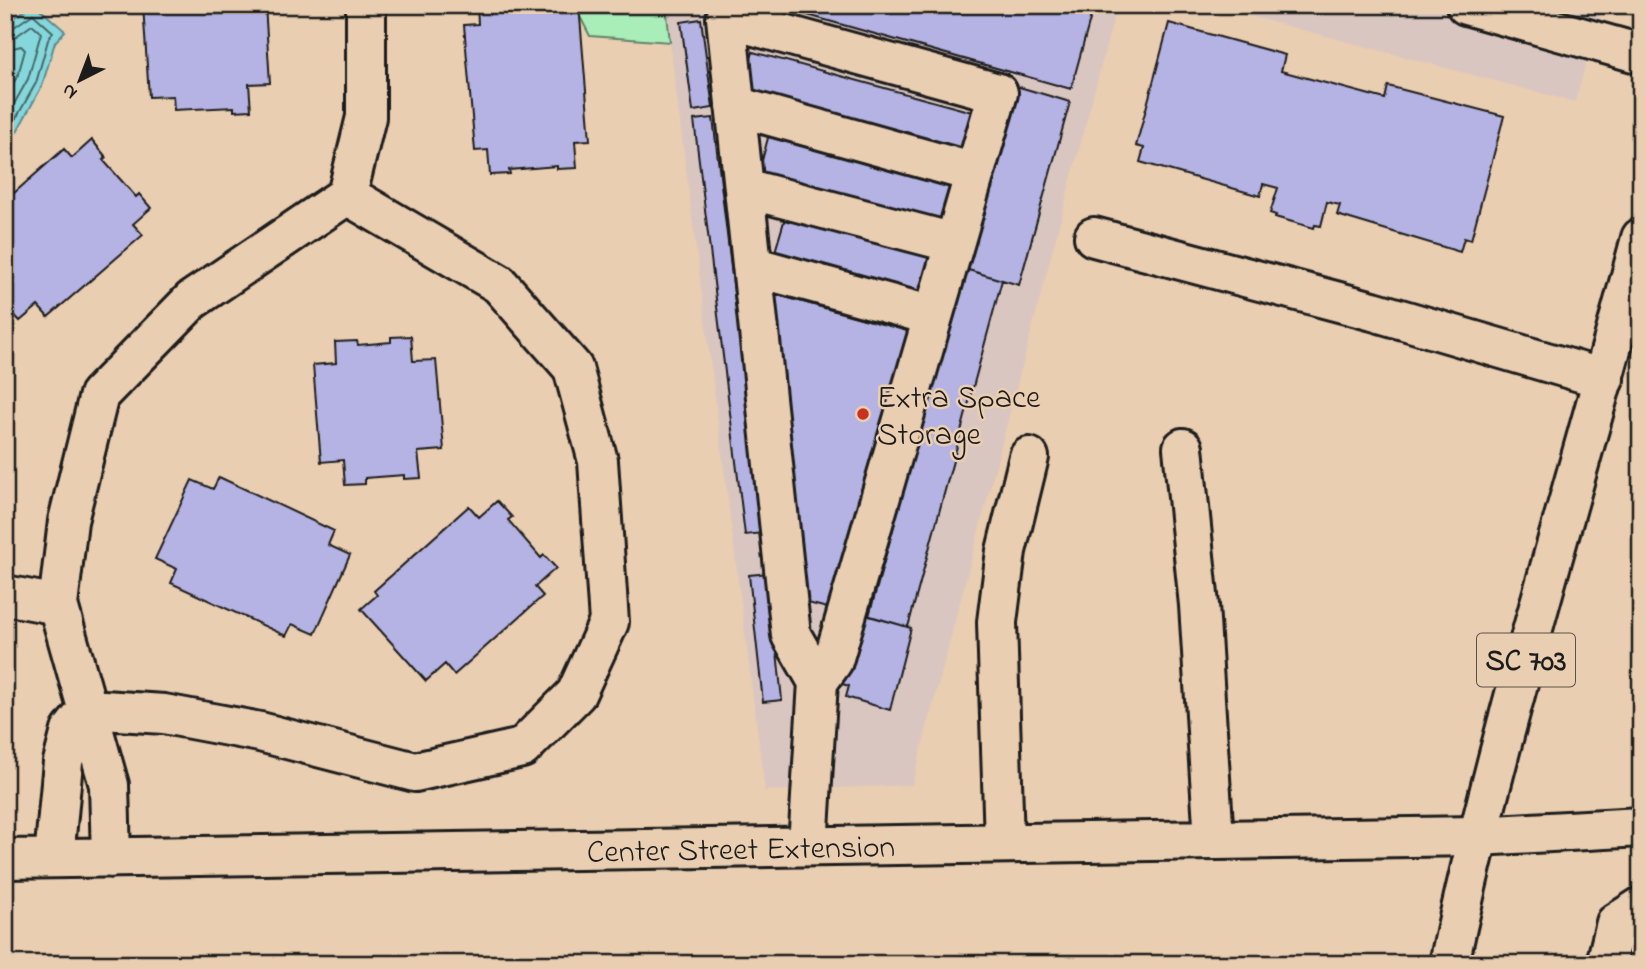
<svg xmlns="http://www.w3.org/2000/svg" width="1646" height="969" viewBox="0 0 1646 969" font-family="'Indie Flower',sans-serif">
	<rect width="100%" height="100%" fill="#eaceb1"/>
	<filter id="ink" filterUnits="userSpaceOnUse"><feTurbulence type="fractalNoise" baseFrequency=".0143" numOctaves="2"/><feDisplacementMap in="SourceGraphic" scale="14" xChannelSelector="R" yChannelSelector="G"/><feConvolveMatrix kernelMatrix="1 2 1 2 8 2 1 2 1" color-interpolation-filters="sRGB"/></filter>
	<g filter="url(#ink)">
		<path fill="#dac6c0" d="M665,5h452l-205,780 -147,6z
			M1208,5h395l-28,97z"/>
		<path fill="#a9edb8" stroke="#62846a" stroke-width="2" d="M574,5h92l4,37 -80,-6z"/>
		<path fill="#85d7dc" stroke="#5b8c8f" stroke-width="2" d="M32,5h3l30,26 -10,11 -13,44 -37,67v-128z"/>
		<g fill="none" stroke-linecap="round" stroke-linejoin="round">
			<path stroke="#466769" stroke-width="2" d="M5,30l6,-1 22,-15 20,18 -5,8 -12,43 -31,55
				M5,39l10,-2 17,-12 9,8 -13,46 -23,41
				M5,50l16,-4 4,4 -7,25 -13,23"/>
		</g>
		<path fill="#b4b3e4" stroke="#1c1c1c" stroke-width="2" d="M143,5h122l5,78 -21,1 2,26 -17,1v-4l-60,3 -1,-14 -24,1z
			M477,5h102l11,135 -15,1 2,27 -20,1v-3l-48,4 1,4 -20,1 -2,-25 -13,1 -11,-126 14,-1z
			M772,5h322l-23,84z
			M701,19l12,89 -20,3 -12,-89z
			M1169,23l116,32 -4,16 104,28 3,-13 116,30 -33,124 -7,-2 -4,14 -123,-37 3,-10 -13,-3 -6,24 -6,-1 -1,3 -39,-11 1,-2 -6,-2 8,-25 -15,-4 -3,12 -120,-34 4,-14 -8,-2z
			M753,52l219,60 -10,39 -220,-61z
			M1016,86l54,16 -51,183 -54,-16z
			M713,118l50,415 -18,2 -51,-415z
			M769,134l184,51 -11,38 -183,-51z
			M92,140l14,17 -3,3 33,37 3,-3 12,14 -18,16 10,11 -95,82 -10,-11 -18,15 -12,-13 3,-2 -6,-7v-98l59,-52 8,9z
			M785,218l147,40 -10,39 -148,-42z
			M965,269l37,11 -94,347 -39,-11z
			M767,292l144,40 -76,278 -31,-8z
			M411,336l2,25 23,-1 8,90 -26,2 3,26 -17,1v-4l-39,3v6l-20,1 -2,-25 -22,2 -8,-97 23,-2 -1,-21 22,-1 1,4 33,-3v-5z
			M219,477l115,54 -6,14 22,10 -35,79 -23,-10 -6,12 -115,-53 6,-14 -22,-10 37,-79 21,9z
			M497,501l15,16 -4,3 33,38 3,-3 12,13 -21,19 8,9 -89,79 -9,-11 -19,17 -65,-72 16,-14 -3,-4 95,-85 10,11z
			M769,573l13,127 -19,2 -14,-127z
			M867,615l44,13 -21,82 -44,-13 3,-11 -7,-2 4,-16 6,1z"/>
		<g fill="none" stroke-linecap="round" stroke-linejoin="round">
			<g stroke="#1c1c1c" stroke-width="44">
				<path id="minor" d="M1466,5l175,49
					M735,106l240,67
					M744,188l210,55
					M1094,237l279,74 231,68
					M752,266l181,50
					M1183,448l16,157 15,235
					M5,595l53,10
					M88,709l76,5 96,18 155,40 107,-24 54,-54 33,-72 -11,-161 -25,-93 -74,-84 -152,-89 19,-78v-112
					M1004,843l-7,-221 9,-71 23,-94
					M808,846l10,-164 15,-21 165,-568 -272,-75 65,617 27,47
					M54,858l9,-96 8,-31 17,-22
					M111,858l-2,-73 -51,-180 10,-84 31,-126 93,-95 155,-105
					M5,859l1472,-23 164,-9
					M1606,964l10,-41 25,-16"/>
			</g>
			<g stroke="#1c1c1c" stroke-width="44">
				<path id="major" d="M1449,964c52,-245 129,-484 192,-726"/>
			</g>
			<use href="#minor" stroke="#eaceb1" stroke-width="38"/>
			<use href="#major" stroke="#eaceb1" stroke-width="38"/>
		</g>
	</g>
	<circle fill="#c8321e" stroke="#eaceb1" stroke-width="2.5" cx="863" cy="414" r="7"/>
	<g text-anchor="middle" stroke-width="5" stroke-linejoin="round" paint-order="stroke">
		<rect fill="#eaceb1" stroke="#5a5149" stroke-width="2" x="1477" y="633.5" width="98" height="53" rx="5"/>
		<g font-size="30" font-weight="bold" fill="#1c1c1c">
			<text x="1526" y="670">SC 703</text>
		</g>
		<g font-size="32" fill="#1c1c1c" stroke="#eaceb1" text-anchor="start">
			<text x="877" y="407">Extra Space<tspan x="877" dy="37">Storage</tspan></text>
		</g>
		<g font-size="32" fill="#1c1c1c" stroke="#eaceb1">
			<text transform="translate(741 848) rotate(-1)" y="11">Center Street Extension</text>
		</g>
	</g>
	<rect width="1646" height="969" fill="none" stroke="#eaceb1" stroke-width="28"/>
	<rect x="14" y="14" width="1618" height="941" fill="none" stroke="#1c1c1c" stroke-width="2.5" filter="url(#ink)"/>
	<g transform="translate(80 80) rotate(222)" stroke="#eaceb1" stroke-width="5" paint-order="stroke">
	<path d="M0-5L12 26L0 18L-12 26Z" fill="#1c1c1c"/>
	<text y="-10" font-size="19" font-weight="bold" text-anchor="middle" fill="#1c1c1c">N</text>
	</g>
</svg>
